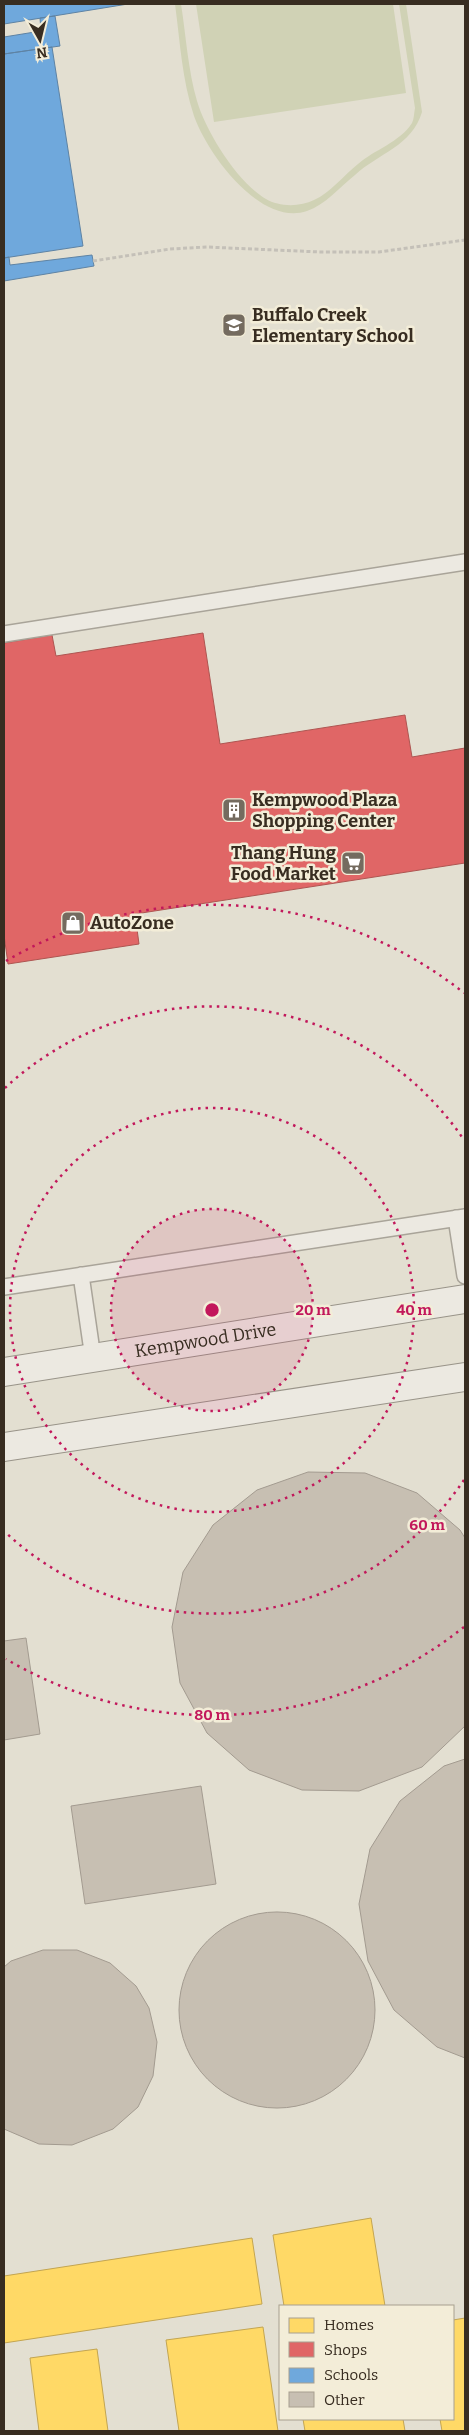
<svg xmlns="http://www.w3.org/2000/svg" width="469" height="2435" viewBox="0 0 469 2435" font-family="Bitter,serif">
	<rect width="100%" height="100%" fill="#e3dfd1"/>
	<path fill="#d0d2b5" d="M175,4h6c5,32 7,66 16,97 9,31 41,82 69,98 13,8 34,8 48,1 16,-7 30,-25 44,-36 16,-14 42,-22 54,-41 2,-4 2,-10 3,-15l-16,-104h7l16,108c-10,34 -43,41 -67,63 -15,12 -30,30 -48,36 -47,16 -100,-58 -113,-95 -12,-36 -14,-75 -19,-112z
		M196,4h197l13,89 -192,29z"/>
	<path fill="#ffd966" stroke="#c3a551" d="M371,2218l14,88h-101l-11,-71z
		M252,2238l10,66 -258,39v-67z
		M465,2318v113h-23l-2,-12h13v-99z
		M263,2327l15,104h-99l-13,-91z
		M97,2349l11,82h-69l-9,-73z
		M303,2419h100l2,12h-100z"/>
	<path fill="#e06666" stroke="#ae5551" d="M203,633l17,111 185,-29 7,42 53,-9v115l-330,51 4,30 -131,20 -4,-29v-292l48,-8 4,21z"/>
	<path fill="#6fa8dc" stroke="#5e83a4" d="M4,4h124l-124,20z
		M55,16l5,30 -56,8v-17l37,-6 -1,-13z
		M52,47l31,199 -79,12v-204z
		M92,255l2,11 -90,15v-23l5,-1 1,8z"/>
	<path fill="#c7bfb2" stroke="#a39b90" d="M308,1472l57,1 52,20 43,37 5,8v188l-43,41 -63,24 -57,-1 -53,-20 -42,-37 -27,-50 -8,-56 11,-55 30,-47 44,-35z
		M26,1638l14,96 -36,6v-99z
		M465,1759v299l-28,-11 -43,-37 -26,-49 -9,-57 11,-55 30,-48 44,-35z
		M201,1786l15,98 -131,20 -14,-98z
		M179 2010a98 98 0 1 1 196 0a98 98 0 1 1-196 0Z
		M43,1950h34l33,13 26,23 13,22 8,34 -4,34 -15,31 -25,22 -41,16 -33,-1 -35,-15v-162l7,-6z"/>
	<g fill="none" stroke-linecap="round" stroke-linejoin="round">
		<g stroke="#a9a499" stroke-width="18">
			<path id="service" d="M4,634l461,-72
				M456,1218l9,58
				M81,1275l12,83
				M4,1287l461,-70"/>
		</g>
		<g stroke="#999489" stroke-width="30">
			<g id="secondary">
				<path id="s1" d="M4,1372l461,-73"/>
				<path d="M4,1447l461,-70"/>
			</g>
		</g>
		<path stroke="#c4c0b8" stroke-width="3" stroke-dasharray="4 2.5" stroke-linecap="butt" d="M93,261l77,-12 37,-2 113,5h59l86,-12"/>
		<use href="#service" stroke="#ece9e1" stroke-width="15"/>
		<use href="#secondary" stroke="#ece9e1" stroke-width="28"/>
	</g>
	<circle cx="212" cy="1310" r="101" fill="#c2185b" fill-opacity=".12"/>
	<g fill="none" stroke="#c2185b" stroke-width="2.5" stroke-dasharray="2.5 5">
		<circle cx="212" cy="1310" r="101"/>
		<circle cx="212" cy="1310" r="202"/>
		<path d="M464 1480A304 304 0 0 1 5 1532M5 1088A304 304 0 0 1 464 1140"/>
		<path d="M464 1627A405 405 0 0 1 6 1659M6 961A405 405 0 0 1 464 993"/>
	</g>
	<defs>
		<g id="school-square" transform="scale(1.25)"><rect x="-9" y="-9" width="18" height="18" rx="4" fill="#746b5f" stroke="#f3edd8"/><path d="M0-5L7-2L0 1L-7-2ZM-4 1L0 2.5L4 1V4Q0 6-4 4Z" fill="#fff"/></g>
		<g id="building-square" transform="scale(1.25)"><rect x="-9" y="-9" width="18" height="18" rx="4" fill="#746b5f" stroke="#f3edd8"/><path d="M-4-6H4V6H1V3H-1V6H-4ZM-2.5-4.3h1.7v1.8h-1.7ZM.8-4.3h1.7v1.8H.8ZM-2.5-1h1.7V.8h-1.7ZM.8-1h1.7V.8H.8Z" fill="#fff"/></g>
		<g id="supermarket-square" transform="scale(1.25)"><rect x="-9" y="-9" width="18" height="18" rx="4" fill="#746b5f" stroke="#f3edd8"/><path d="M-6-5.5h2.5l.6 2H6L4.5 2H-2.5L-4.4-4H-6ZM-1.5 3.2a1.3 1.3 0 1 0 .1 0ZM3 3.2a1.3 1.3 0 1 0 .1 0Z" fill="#fff"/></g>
		<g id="shop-square" transform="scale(1.25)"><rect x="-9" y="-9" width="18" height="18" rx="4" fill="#746b5f" stroke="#f3edd8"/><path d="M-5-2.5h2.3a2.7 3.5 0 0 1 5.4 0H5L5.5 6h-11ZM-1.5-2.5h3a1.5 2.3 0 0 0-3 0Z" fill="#fff"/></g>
	</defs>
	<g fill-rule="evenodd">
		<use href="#school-square" x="234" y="325"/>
		<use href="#building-square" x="234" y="810"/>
		<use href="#supermarket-square" x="353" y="863"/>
		<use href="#shop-square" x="73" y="923"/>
	</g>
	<g text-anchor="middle" stroke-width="5" stroke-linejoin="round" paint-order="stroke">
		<g font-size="18" font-weight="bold" fill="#382d21" stroke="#f3edd8" text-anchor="start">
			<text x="252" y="321">Buffalo Creek<tspan x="252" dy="21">Elementary School</tspan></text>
			<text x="252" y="806">Kempwood Plaza<tspan x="252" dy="21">Shopping Center</tspan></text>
			<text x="336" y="859" text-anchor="end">Thang Hung<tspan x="336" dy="21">Food Market</tspan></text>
			<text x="90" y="929">AutoZone</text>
		</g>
		<g font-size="18" fill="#382d21" stroke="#f3edd8">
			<text dy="6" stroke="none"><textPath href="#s1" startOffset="204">Kempwood Drive</textPath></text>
		</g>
	</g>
	<circle cx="212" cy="1310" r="8" fill="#c2185b" stroke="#f3edd8" stroke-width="2.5"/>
	<g font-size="15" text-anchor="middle" font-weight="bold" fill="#c2185b" stroke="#f3edd8" stroke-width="5" stroke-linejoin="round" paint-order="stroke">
		<text x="313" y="1315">20 m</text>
		<text x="414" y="1315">40 m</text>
		<text x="427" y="1530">60 m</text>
		<text x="212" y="1720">80 m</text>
	</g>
	<rect width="469" height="2435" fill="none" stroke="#382d21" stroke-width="10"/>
	<rect x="279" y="2305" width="175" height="115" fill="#f3edd8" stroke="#a8a08f"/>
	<rect x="289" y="2318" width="25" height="15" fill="#ffd966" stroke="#a8a08f"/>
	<text x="324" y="2330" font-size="15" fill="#382d21">Homes</text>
	<rect x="289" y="2342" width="25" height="15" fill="#e06666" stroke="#a8a08f"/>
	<text x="324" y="2355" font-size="15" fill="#382d21">Shops</text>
	<rect x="289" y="2368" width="25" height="15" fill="#6fa8dc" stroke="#a8a08f"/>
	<text x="324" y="2380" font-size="15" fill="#382d21">Schools</text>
	<rect x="289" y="2392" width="25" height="15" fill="#c7bfb2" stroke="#a8a08f"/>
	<text x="324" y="2405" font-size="15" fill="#382d21">Other</text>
	<g transform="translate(40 40) rotate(172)" stroke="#f3edd8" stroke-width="4" paint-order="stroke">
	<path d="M0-4L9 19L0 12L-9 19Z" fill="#382d21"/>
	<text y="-8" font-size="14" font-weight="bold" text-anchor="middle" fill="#382d21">N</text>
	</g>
</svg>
